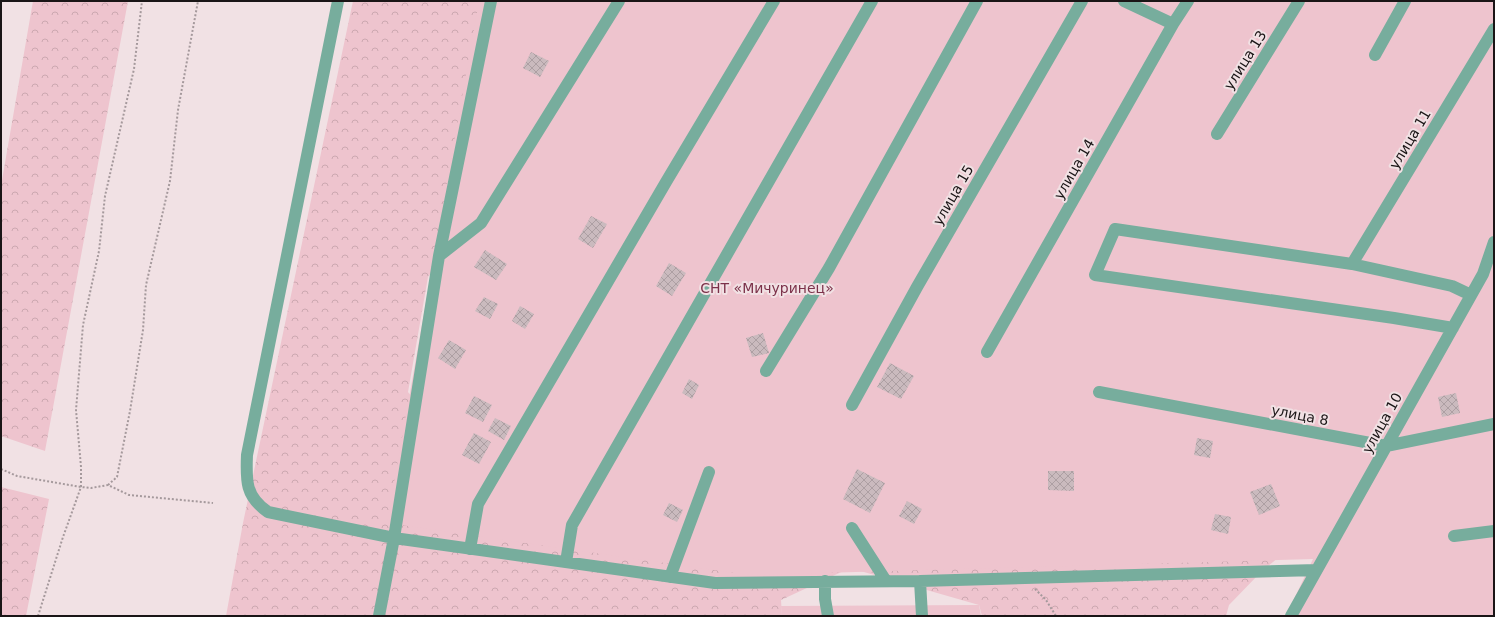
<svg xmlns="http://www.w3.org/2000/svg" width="1495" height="617" viewBox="0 0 1495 617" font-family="'DejaVu Sans',sans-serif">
	<defs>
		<pattern id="forest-crowns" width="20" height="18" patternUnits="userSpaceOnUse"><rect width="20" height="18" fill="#eec4ce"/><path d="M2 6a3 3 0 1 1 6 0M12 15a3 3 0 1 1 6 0" fill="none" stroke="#cca8b0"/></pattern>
		<pattern id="building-cross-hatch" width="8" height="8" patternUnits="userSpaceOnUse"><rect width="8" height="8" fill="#cababe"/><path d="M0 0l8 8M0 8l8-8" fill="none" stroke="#ad9fa3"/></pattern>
	</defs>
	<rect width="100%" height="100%" fill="#f1e1e4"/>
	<path fill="url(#forest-crowns)" d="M33,1h95l-83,450 -44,-15v-250z
		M353,1h353l-190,154 -88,122 -20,115 73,97 863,14 -83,69 -32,33 -3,11h-244l-3,-11 -129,-37 -69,32 1,16h-556l17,-93z
		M1,487l48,12 -23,117h-25z"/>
	<path fill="#eec4ce" d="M479,1h1015v615h-208l27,-57 -564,16 -362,-52z
		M979,605l2,11h-199l-1,-10z"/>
	<path fill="url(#building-cross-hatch)" d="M531,52l18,9 -9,16 -17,-9z
		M591,216l16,8 -14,24 -15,-9z
		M485,250l22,14 -11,16 -22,-13z
		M669,263l17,10 -14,23 -16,-10z
		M484,297l14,7 -8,15 -15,-8z
		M520,306l14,8 -9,15 -13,-8z
		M763,333l6,20 -17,4 -6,-19z
		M449,340l17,10 -11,19 -17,-11z
		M890,363l24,13 -13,23 -24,-12z
		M689,379l10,6 -7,14 -10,-6z
		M1456,393l4,20 -18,4 -4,-20z
		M474,396l18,9 -9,17 -18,-9z
		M495,418l16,8 -7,14 -16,-9z
		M474,433l17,9 -12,22 -17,-9z
		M1197,438l16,3 -3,17 -16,-3z
		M857,469l28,14 -15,30 -27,-14z
		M1048,471h26v20l-26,-1z
		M1271,484l9,22 -21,9 -9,-23z
		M907,501l15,8 -8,15 -15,-8z
		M669,503l14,7 -6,12 -14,-7z
		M1215,514l16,3 -3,17 -17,-4z"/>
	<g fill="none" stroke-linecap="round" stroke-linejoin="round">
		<path stroke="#a5999c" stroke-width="2" stroke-dasharray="2 2" stroke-linecap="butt" d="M1,469l16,7 64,11 10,1 17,-3 21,10 84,8
			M108,485l9,-8 13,-66 13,-81 3,-45 24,-104 8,-71 20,-109
			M1035,589l11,11 10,16
			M38,616l25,-79 18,-50v-20l-5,-57 7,-85 16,-74 6,-55 29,-127 8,-68"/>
		<path stroke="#77ad9d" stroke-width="12" d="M338,1l-91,454c-1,25 -2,41 21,57l126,26 321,45 205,-2 397,-11
			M1124,1l49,23
			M1375,55l30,-54
			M1217,134l82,-133
			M439,256l42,-33 138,-222
			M1352,264l142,-235
			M1453,328l-59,-10 -299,-43 20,-46 237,35 100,22 19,9
			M987,352l186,-328 15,-23
			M766,371l63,-103 148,-267
			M1099,392l287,54 108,-22
			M852,405l65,-118 165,-286
			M852,528l34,53
			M1454,536l40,-5
			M470,549l8,-45 188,-322 108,-181
			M566,562l6,-37 300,-524
			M670,577l39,-105
			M825,581v18l3,17
			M920,581l2,35
			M379,616l15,-78 45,-282 52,-255
			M1291,616l192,-342 11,-32"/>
	</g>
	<g text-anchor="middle" stroke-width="4" stroke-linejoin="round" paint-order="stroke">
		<g font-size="14" fill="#1a1516" stroke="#f1e1e4">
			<text transform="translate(1245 60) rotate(-58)" y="5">улица 13</text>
			<text transform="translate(1410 139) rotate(-59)" y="5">улица 11</text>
			<text transform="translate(1074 169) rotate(-60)" y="5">улица 14</text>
			<text transform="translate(953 195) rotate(-60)" y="5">улица 15</text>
			<text transform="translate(1300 415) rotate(11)" y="5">улица 8</text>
			<text transform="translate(1382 423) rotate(-61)" y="5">улица 10</text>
		</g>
		<g font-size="14" fill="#7c324a" stroke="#f1e1e4">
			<text x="767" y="293">СНТ «Мичуринец»</text>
		</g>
	</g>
	<rect width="1495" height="617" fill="none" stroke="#1a1516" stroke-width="4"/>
</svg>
